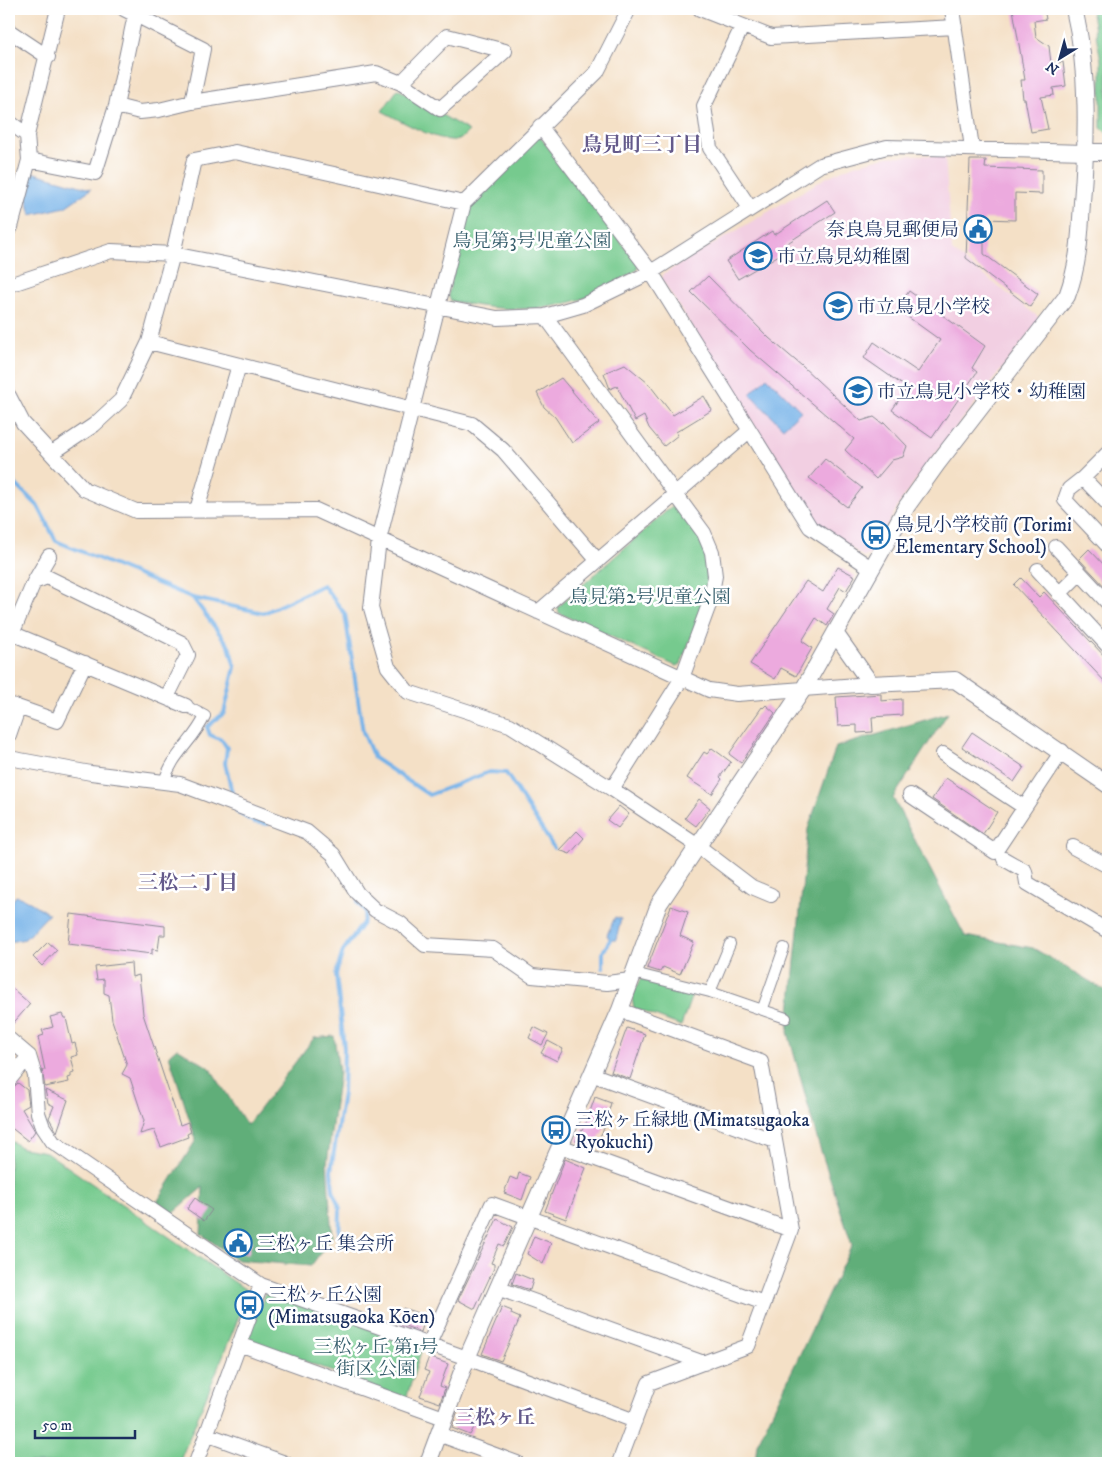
<svg xmlns="http://www.w3.org/2000/svg" width="1117" height="1472" viewBox="0 0 1117 1472" font-family="'IM FELL DW Pica','Noto Serif JP',serif">
	<rect width="100%" height="100%" fill="#fff"/>
	<filter id="ink" filterUnits="userSpaceOnUse"><feTurbulence type="fractalNoise" baseFrequency=".02" numOctaves="2"/><feDisplacementMap in="SourceGraphic" scale="10" xChannelSelector="R" yChannelSelector="G"/><feConvolveMatrix kernelMatrix="1 2 1 2 8 2 1 2 1" color-interpolation-filters="sRGB"/></filter>
	<filter id="wash" filterUnits="userSpaceOnUse"><feTurbulence type="fractalNoise" baseFrequency=".0096" numOctaves="4" result="noise"/><feDisplacementMap in="SourceGraphic" scale="20" xChannelSelector="R" yChannelSelector="G"/><feGaussianBlur stdDeviation="1.12" result="paint"/><feColorMatrix in="noise" values="0 0 0 0 0 0 0 0 0 0 0 0 0 0 0 0 0 1.4 0 .05"/><feComposite in="paint" operator="in"/></filter>
	<g filter="url(#wash)">
		<rect width="100%" height="100%" fill="#f4e0c6"/>
		<path fill="#f2cfe2" d="M914,155l31,1 7,95 89,68 -113,144 -27,38 -31,54 -6,2 -49,-35 -153,-242 1,-6 164,-97 27,-12 32,-8z"/>
		<path fill="#76ca8e" stroke="#487c76" d="M1091,9h17v125l-7,-6v-68z
			M398,89l71,42c-2,2 -6,6 -9,8 -17,7 -62,-20 -78,-28z
			M536,137l5,1 97,126 -1,6c-14,8 -29,20 -44,25 -50,19 -91,16 -142,6l-3,-6 21,-87z
			M671,507l6,1c6,8 13,16 19,24 27,43 0,90 -15,132l-5,2 -117,-53 -1,-6z
			M640,979l53,13 -12,34 -47,-18 -2,-9z
			M9,1140l13,8 24,4 203,140 -70,171h-170z
			M266,1292l158,50 -18,57 -155,-58 -2,-6z"/>
		<path fill="#60ae79" stroke="#3e6e6c" d="M948,713l-55,85 72,138 68,12 75,44v471h-353l2,-19 95,-199 -34,-103 -30,-110 20,-203 28,-82z
			M334,1036l5,36 -12,92 5,73 -21,29 -74,-6 -36,-26 2,-47 -31,27 -15,-12 39,-62 -27,-85 8,-7 33,20 37,57 67,-87z"/>
		<path fill="#76b2e8" stroke="#4870a3" d="M31,172l60,17 -26,18 -34,8 -5,-20z
			M767,377l34,34 -18,17 -33,-34z
			M16,896l9,3 24,15 -24,25 -16,3v-37z
			M615,917l6,2 -5,21h-6l-3,-5z"/>
		<g fill="none" stroke-linecap="round" stroke-linejoin="round">
			<path stroke="#76b2e8" stroke-width="4" d="M9,478l29,28 18,35 137,57 71,15 59,-28 22,29 18,118 11,26 55,37 60,-23 17,1 48,75
				M193,598l36,48 6,21 -11,46 -17,14 3,8 12,5 5,8 -2,15 9,38
				M237,812l17,10 14,2
				M603,968v-16l7,-12
				M339,1241l1,-32 -7,-19 -2,-19 12,-78 1,-45 -8,-74 7,-23 20,-28 3,-11 -9,-10"/>
		</g>
		<g id="blocks">
			<path fill="#ecaade" d="M1013,9h31l2,10 -12,2 2,16 13,9 2,17 12,-1 3,24 -13,2 1,7 -13,2 7,32 -17,3 -6,-33h-2l-2,-19h4z
				M970,160h16l-1,8 57,2v24l-27,-1v27l-31,-1v35l54,40 -8,13 -64,-49z
				M827,200l8,12 -52,34 3,5 -48,28 -12,-18 46,-30 2,4z
				M708,276l61,62 33,28 59,55 13,-4 9,7 1,-2 23,24 -4,11 -11,3 -16,19 -31,-29 9,-11 -104,-89 -59,-58z
				M909,291l76,55 -13,22 5,4 -45,66 -40,-28 15,-22 -43,-30 10,-16 44,30 22,-32 -43,-31z
				M625,364l23,19 25,32 31,-19 8,14 -36,22 2,3 -14,11 -15,-18 -5,-12 -9,5 -18,-35 -7,3 -6,-16z
				M561,378l38,45 -27,20 -17,-26 -11,-10 -7,-14z
				M825,459l37,29 -15,19 -38,-29z
				M1089,549l19,20v21l-29,-31z
				M838,567l17,9 -9,15 -6,-4 -13,22 7,5 -7,12 -11,-8 -14,23 10,7 -16,28 -15,-8 -6,11 -25,-15 56,-83 17,11z
				M1021,578l18,19 5,-5 64,68v25l-94,-100z
				M881,694v7l21,-2v16l-30,2 1,15 -16,1v-8l-19,1 -2,-29z
				M766,705l9,8 -34,50 -12,-9 33,-47 1,1z
				M972,732l52,35 -10,15 -52,-35z
				M712,748l19,14 -11,15 2,2 -10,15 -25,-16 17,-26 3,2z
				M946,778l51,34 -14,22 -51,-35z
				M699,799l11,9 -14,18 -11,-8z
				M619,806l10,8 -11,14 -11,-8z
				M577,831l7,7 -14,16 -11,-4z
				M671,906l17,6 -8,24 14,6 -14,32 -17,-7 -3,5 -13,-4z
				M71,914l94,12v9h-5l-2,15 -6,-1v5l-84,-10z
				M48,942l9,8 -15,16 -9,-9z
				M131,963l1,14 7,-2 4,39 37,111 8,-3 3,10 -4,2 1,3 -27,10 -7,-17 -14,4 4,-13 -14,-43 -8,-4 5,-9 -15,-45 -3,-25 -5,-2v-14l-7,1 -2,-13z
				M13,989l17,15 -21,24v-34z
				M62,1014l2,4h2l6,26 3,-1 3,12 -7,2 4,15 -4,1v4l-3,1 1,4 -24,5 -3,-17h3l-7,-33 6,-2 -2,-5 11,-3 -3,-10z
				M534,1027l14,7 -6,11 -13,-7z
				M627,1028l18,6 -15,45 -19,-7z
				M548,1041l15,8 -6,12 -16,-8z
				M18,1083l9,7 2,15 -7,4 13,22 -7,10 -19,-15v-35z
				M45,1090l23,10 -11,32 -8,-14 5,-12 -6,-3z
				M595,1097l16,6 -8,28 -10,17 -17,-7 10,-18z
				M565,1159l21,9 -20,51 -21,-8z
				M519,1173l11,4 -8,23 -18,-7 6,-16 7,3z
				M195,1198l17,12 -8,11 -17,-12z
				M497,1219l16,8 -9,19 -5,-2 -8,19 3,1v4l-19,41 -17,-9z
				M228,1233l24,7 -4,15 -24,-9z
				M534,1236l17,7 -8,21 -16,-10z
				M516,1273l17,7 -3,10 -18,-6z
				M502,1307l10,4 -1,3 9,4 -19,43 -19,-7z
				M403,1308l23,8 -5,16 -24,-9z
				M429,1357l19,7 -8,22 5,2 -5,15 -20,-7 9,-24 -5,-2z
				M458,1410l21,8 -9,17 -18,-7z"/>
		</g>
	</g>
	<g filter="url(#ink)">
		<use href="#blocks" fill-opacity="0" stroke="#888892" stroke-width="1"/>
		<g fill="none" stroke-linecap="round" stroke-linejoin="round">
			<g stroke="#888892" stroke-width="12">
				<path id="pedestrian" d="M164,782c8,-28 30,-41 41,-66l-19,-10
					M634,973l76,19 76,26
					M710,992l20,-48
					M763,1008l21,-60"/>
			</g>
			<g stroke="#888892" stroke-width="16">
				<path id="minor" d="M124,9l79,40 -11,53
					M629,9l-32,63 -133,131 -85,337 -8,68 17,59 20,25 102,33 102,64 86,57 54,41 19,8
					M700,9l71,28 184,-10
					M952,9l20,139
					M742,27l-38,79 6,42 40,60
					M9,31l39,26
					M401,83l46,-47 58,15
					M116,106l24,6 19,-2 33,-8 184,-29 25,10 39,26 65,-58
					M9,122l18,13
					M540,126l111,146 159,255 61,41
					M29,160l66,13 21,-67 19,-91
					M9,227h2l18,-67 -2,-25 31,-126
					M9,285l102,-34 62,3 324,64 48,-2 38,-11 68,-33 169,-107 67,-18 199,5
					M545,316l159,217 8,19 3,24 -5,26 -28,76 -70,111
					M149,342l323,82 31,26 95,111
					M9,396l14,27 61,66 52,22 180,-1 393,180 28,4 134,-10
					M52,453l42,-28 27,-25 28,-58 24,-88 21,-94 41,-8 229,51
					M1083,478l25,-25
					M1108,504l-25,-26 -14,11 -4,11 43,46
					M197,510l42,-145
					M1056,547l52,56
					M1038,570l70,76
					M34,582l15,-26
					M1059,594l21,-21
					M538,612l211,-181
					M9,632l177,74
					M12,634l22,-52 13,-5 135,66 6,12 -21,42
					M9,704l48,17 28,-58
					M9,735l9,-26
					M943,754l81,53
					M9,758l82,15 89,11 127,48 26,22 24,39 18,17 25,13 25,22 68,4 39,27 75,7 24,-3
					M910,795l85,57 67,-101
					M1073,847l35,19
					M1004,859l21,12 2,12 81,48
					M9,1039l20,17 6,20 3,37 5,14 10,15 208,143 206,73 168,63
					M591,1074l184,67
					M9,1080l20,-24
					M560,1146l231,84
					M497,1288l207,75
					M239,1344l205,74
					M429,1344l63,-140 272,99
					M206,1434l79,29
					M438,1434l79,29
					M196,1463l65,-178
					M619,1463l30,-80 99,-37 43,-116 -30,-168 -141,-52"/>
			</g>
			<g stroke="#888892" stroke-width="18">
				<path id="tertiary" d="M1086,152h22
					M835,633l36,51 84,-4 153,105
					M428,1463l39,-105 153,-348 39,-106 145,-216 103,-182 30,-42 130,-168c12,-32 13,-60 15,-94 5,-63 7,-131 -8,-193"/>
			</g>
			<use href="#pedestrian" stroke="#fff" stroke-width="10"/>
			<use href="#minor" stroke="#fff" stroke-width="14"/>
			<use href="#tertiary" stroke="#fff" stroke-width="16"/>
		</g>
	</g>
	<defs>
		<g id="civic-ring" transform="scale(1.4375)"><circle r="9.5" fill="#fff" stroke="#1f6fb2" stroke-width="1.5"/><path d="M-.6-6.5H3V-4.5H.6V-3L4-1V1h2V6H-6V1h2V-1L-.6-3ZM-1.2 2.5V6h2.4V2.5Z" fill="#1f6fb2"/></g>
		<g id="school-ring" transform="scale(1.4375)"><circle r="9.5" fill="#fff" stroke="#1f6fb2" stroke-width="1.5"/><path d="M0-5L7-2L0 1L-7-2ZM-4 1L0 2.5L4 1V4Q0 6-4 4Z" fill="#1f6fb2"/></g>
		<g id="bus-ring" transform="scale(1.4375)"><circle r="9.5" fill="#fff" stroke="#1f6fb2" stroke-width="1.5"/><path d="M-5-6H5V4H4V6H2V4H-2V6H-4V4H-5ZM-3.5-4V0h7V-4ZM-3.5 1.2v1.5H-2V1.2ZM2 1.2v1.5H3.5V1.2Z" fill="#1f6fb2"/></g>
	</defs>
	<g fill-rule="evenodd">
		<use href="#civic-ring" x="978" y="229"/>
		<use href="#school-ring" x="758" y="256"/>
		<use href="#school-ring" x="838" y="306"/>
		<use href="#school-ring" x="858" y="391"/>
		<use href="#bus-ring" x="876" y="535"/>
		<use href="#bus-ring" x="556" y="1130"/>
		<use href="#civic-ring" x="238" y="1243"/>
		<use href="#bus-ring" x="249" y="1305"/>
	</g>
	<g text-anchor="middle" stroke-width="5" stroke-linejoin="round" paint-order="stroke">
		<g font-size="19" fill="#1b2f5e" stroke="#fff" text-anchor="start">
			<text x="959" y="236" text-anchor="end">奈良鳥見郵便局</text>
			<text x="777" y="263">市立鳥見幼稚園</text>
			<text x="857" y="313">市立鳥見小学校</text>
			<text x="877" y="398">市立鳥見小学校・幼稚園</text>
			<text x="895" y="531">鳥見小学校前 (Torimi<tspan x="895" dy="22">Elementary School)</tspan></text>
			<text x="575" y="1126">三松ヶ丘緑地 (Mimatsugaoka<tspan x="575" dy="22">Ryokuchi)</tspan></text>
			<text x="257" y="1250">三松ヶ丘 集会所</text>
			<text x="268" y="1301">三松ヶ丘公園<tspan x="268" dy="22">(Mimatsugaoka Kōen)</tspan></text>
		</g>
		<g font-size="19" fill="#365e6c" stroke="#fff">
			<text x="532" y="247">鳥見第3号児童公園</text>
			<text x="650" y="603">鳥見第2号児童公園</text>
			<text x="376" y="1353">三松ヶ丘 第1号<tspan x="376" dy="22">街区 公園</tspan></text>
		</g>
		<g font-size="20" font-weight="bold" fill="#645a8b" stroke="#fff">
			<text x="642" y="151">鳥見町三丁目</text>
			<text x="188" y="889">三松二丁目</text>
			<text x="495" y="1424">三松ヶ丘</text>
		</g>
	</g>
	<rect width="1117" height="1472" fill="none" stroke="#fff" stroke-width="30"/>
	<g transform="translate(1060 58) rotate(217)" stroke="#ffffff" stroke-width="4" paint-order="stroke">
	<path d="M0-4L9 19L0 12L-9 19Z" fill="#1b2f5e"/>
	<text y="-8" font-size="14" font-weight="bold" text-anchor="middle" fill="#1b2f5e">N</text>
	</g>
	<path d="M35 1430v8h100v-8" fill="none" stroke="#1b2f5e" stroke-width="2.5"/>
	<text x="42" y="1430" font-size="15" fill="#1b2f5e" stroke="#ffffff" stroke-width="4" paint-order="stroke">50 m</text>
</svg>
